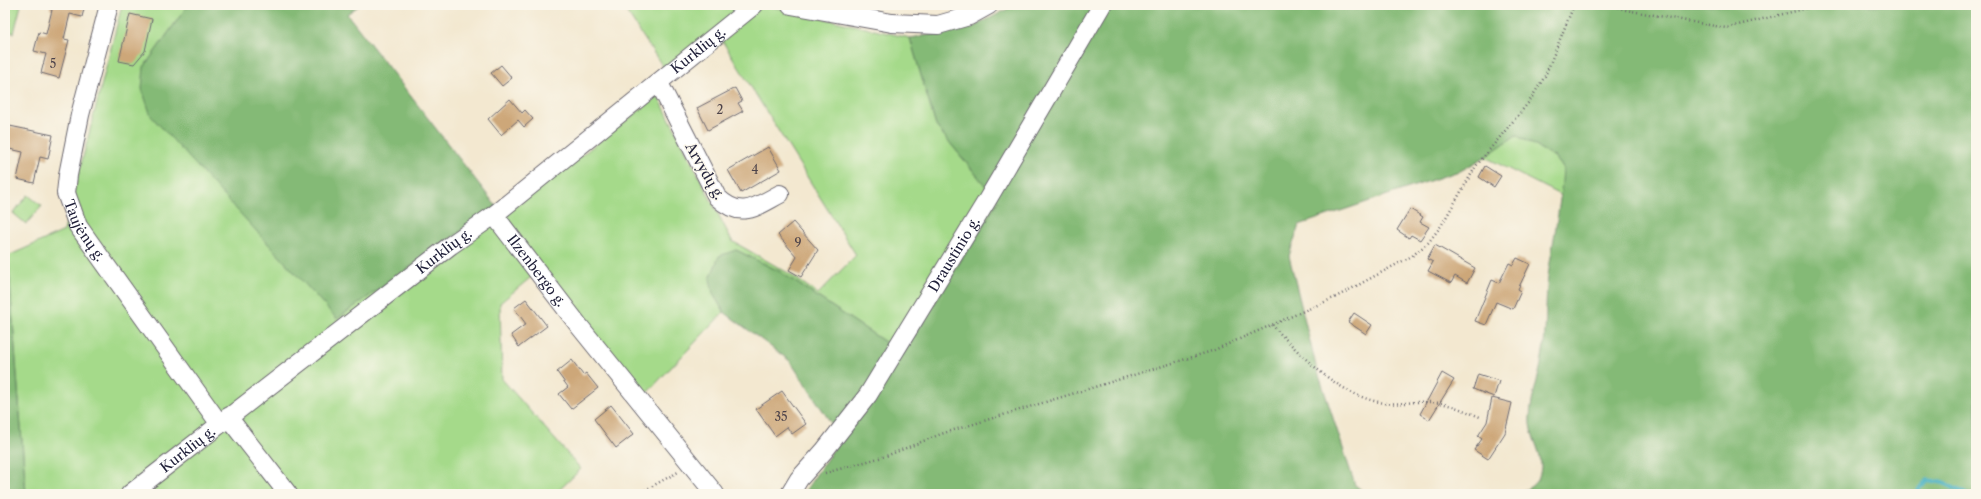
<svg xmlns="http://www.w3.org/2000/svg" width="1981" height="499" viewBox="0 0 1981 499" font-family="'Libre Caslon Text',serif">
	<rect width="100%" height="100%" fill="#fbf7ec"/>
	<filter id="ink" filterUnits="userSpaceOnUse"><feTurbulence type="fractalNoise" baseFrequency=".025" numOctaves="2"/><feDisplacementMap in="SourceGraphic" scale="8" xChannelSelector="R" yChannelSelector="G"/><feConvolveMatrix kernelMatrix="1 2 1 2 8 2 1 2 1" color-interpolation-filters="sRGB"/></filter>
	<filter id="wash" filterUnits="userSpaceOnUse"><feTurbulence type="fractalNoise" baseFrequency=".012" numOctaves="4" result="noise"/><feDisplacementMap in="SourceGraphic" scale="16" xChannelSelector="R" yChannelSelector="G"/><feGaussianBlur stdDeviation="0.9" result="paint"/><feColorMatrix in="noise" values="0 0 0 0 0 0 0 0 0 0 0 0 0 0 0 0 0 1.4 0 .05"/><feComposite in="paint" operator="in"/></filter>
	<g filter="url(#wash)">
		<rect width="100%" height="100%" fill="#f3e8d0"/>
		<path fill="#a5da8a" stroke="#647e62" d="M5,5h16l-7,28 -9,-2z
			M122,5h66l-44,62 352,139 7,10 155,-120 74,145 58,33 28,20 38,-39 -133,-213 -52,37 -49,-74h142l146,33 26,88 62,75 -95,153 -124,-83 -43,-21 -23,44 11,18 -80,84 -102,-128 -42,35 2,76 79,90 -26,25h-529l-18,-238 56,-25z
			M1516,135l39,22 8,11 -1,28 -77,-39z
			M28,195l14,11 -16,18 -13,-11z"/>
		<path fill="#84ba76" stroke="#536e58" d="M188,5h172l-13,9 149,192 -159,113 -186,-203 -9,-27 2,-22z
			M1015,5h961v489h-463c15,-4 27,-10 28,-27 1,-18 -13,-32 -11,-50 1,-20 9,-39 12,-59 5,-27 3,-55 6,-82 5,-36 13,-71 15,-108l-8,-11 -39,-22 -31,22 -23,13 -163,55 -10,31 27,110 39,119 12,9h-564l38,-56 -51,-77 -66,-49 -11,-18 -3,-15 9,-23 17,-6 43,21 124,83 95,-153 -62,-75 -26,-88 61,-10z
			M5,256h3l18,238h-21z"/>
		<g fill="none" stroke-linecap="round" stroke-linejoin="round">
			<path stroke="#43afc1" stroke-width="4" d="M1914,494l13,-14 17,3 22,11"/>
		</g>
		<g id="blocks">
			<path fill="#cda779" d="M50,5h35l-3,12 -12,-3 -6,25 5,1 -10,38 -18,-5 5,-19 -12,-3 5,-19 7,2 6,-24 -2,-1z
				M130,14l22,5 -7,32 -11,13 -15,-3z
				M501,65l11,13 -10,8 -11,-13z
				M735,88l7,13 -4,2 5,8 -35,19 -11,-22z
				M510,99l12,14 3,-3 8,9 -9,8 -6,-7 -17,15 -13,-16z
				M5,125l48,10 -5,24 -8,-2 -6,26 -17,-4 6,-27 -18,-4z
				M768,147l13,23 -40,23 -13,-23z
				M1485,166l16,10 -7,11 -15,-10z
				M1410,209l13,8 -3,5 9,5 -9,13 -9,-5 -2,3 -12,-8z
				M793,222l25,28 -17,27 -12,-7 8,-13 -19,-22z
				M1435,245l40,23 -8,15 -12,-7 -4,7 -23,-12 5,-9 -6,-3z
				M1517,258l13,6 -12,25 3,2 -8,18 -17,-7 -10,23 -11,-4 17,-41 7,3 10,-20 4,2z
				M526,299l21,27 -28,21 -8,-12 15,-11 -12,-16z
				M1354,313l18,12 -6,9 -18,-12z
				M572,360l11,15 3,-2 12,15 -27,21 -12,-15 9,-7 -11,-15z
				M1442,373l12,7 -25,40 -9,-6z
				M1478,374l21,7 -5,16 -21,-8z
				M782,391l24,33 -14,10 -5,-7 -12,9 -19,-27z
				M1492,398l20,5 -7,30 -17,26 -14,-9 8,-11 -4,-3 9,-14z
				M611,405l23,29 -18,14 -22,-29z"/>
		</g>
	</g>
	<g filter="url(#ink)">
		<use href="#blocks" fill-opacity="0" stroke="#6b676f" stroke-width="1"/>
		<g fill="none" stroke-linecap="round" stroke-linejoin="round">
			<g stroke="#6b676f" stroke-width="20">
				<g id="minor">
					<path id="s1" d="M109,5l-29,110 -12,60 -2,18 12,33 141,197"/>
					<path d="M791,5l101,18 46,2 31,-9 20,-11"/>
					<path d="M659,83l58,114c24,23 38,10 63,-3"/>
					<path id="s2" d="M494,215l86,112 135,167"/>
					<path d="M228,417l60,77"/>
					<path id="s3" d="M130,494l321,-249 43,-30 260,-210"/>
					<path id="s4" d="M790,494l9,-15 25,-28 44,-56 118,-193 116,-197"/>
				</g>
			</g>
			<path stroke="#6b676f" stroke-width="2.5" stroke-dasharray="1 3" stroke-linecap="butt" d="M1610,5l16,5 100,18 94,-23
				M1272,325c30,31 67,72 113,78 14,2 29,-2 43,-1 18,0 35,8 52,15
				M825,473l61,-17 55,-22 271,-83 124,-54 76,-41 16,-13 13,-17 35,-60 53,-64 16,-26 29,-71
				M638,494l40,-22"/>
			<use href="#minor" stroke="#fff" stroke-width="18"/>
		</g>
	</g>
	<g text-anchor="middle" stroke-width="3" stroke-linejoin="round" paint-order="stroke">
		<g font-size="12" fill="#4d434a">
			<text x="53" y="68">5</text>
			<text x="720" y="114">2</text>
			<text x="755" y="174">4</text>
			<text x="798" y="247">9</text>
			<text x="781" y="421">35</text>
		</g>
		<g font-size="14" fill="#22223b" stroke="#fbf7ec">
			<text dy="5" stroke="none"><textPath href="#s3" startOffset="721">Kurklių g.</textPath></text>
			<text transform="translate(705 171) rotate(60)" y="5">Arvydų g.</text>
			<text dy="5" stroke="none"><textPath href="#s1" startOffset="235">Taujėnų g.</textPath></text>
			<text dy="5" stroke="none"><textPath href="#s3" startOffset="397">Kurklių g.</textPath></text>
			<text dy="5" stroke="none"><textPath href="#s4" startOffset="291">Draustinio g.</textPath></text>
			<text dy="5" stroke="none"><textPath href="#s2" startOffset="70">Ilzenbergo g.</textPath></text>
			<text dy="5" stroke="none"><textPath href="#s3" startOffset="73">Kurklių g.</textPath></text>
		</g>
	</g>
	<rect width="1981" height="499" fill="none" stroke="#fbf7ec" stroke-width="20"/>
</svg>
